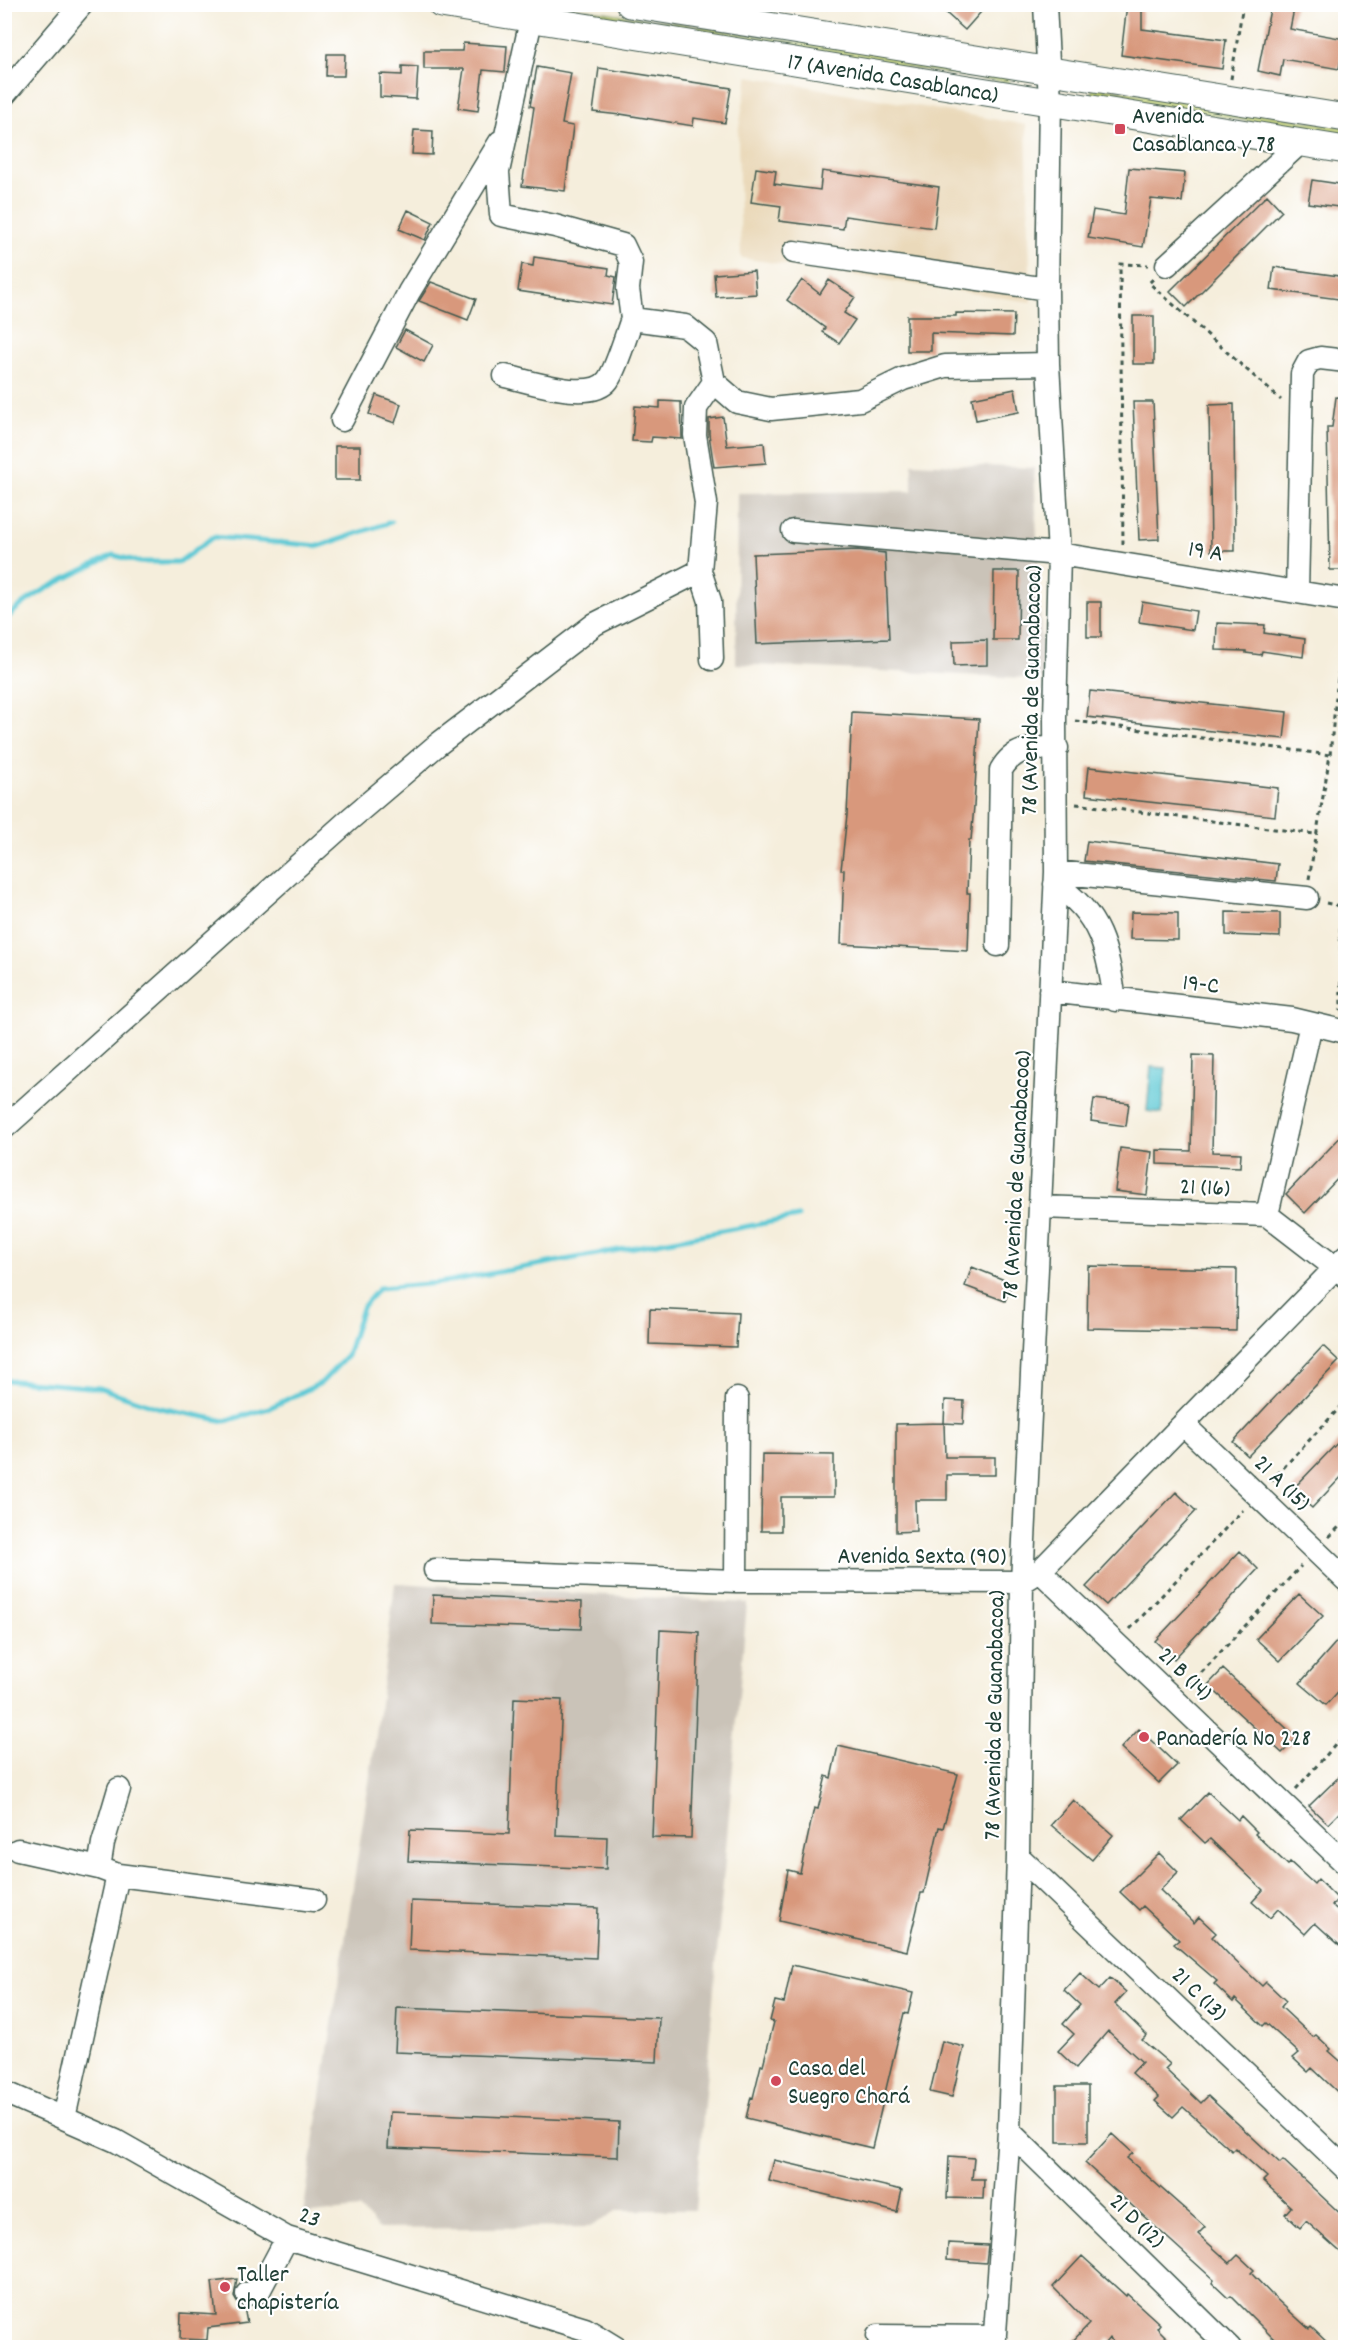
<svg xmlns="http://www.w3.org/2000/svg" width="1350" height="2352" viewBox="0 0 1350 2352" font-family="Dekko,sans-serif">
	<rect width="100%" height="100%" fill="#fff"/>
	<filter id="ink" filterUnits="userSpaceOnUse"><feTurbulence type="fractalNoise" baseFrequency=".0167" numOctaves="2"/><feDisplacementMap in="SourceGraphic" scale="12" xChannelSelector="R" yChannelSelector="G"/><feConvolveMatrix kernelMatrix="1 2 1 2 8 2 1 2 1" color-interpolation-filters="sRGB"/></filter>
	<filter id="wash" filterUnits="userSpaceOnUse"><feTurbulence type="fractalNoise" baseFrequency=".008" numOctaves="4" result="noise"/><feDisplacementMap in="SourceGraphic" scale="24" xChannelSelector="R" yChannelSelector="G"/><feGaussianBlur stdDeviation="1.35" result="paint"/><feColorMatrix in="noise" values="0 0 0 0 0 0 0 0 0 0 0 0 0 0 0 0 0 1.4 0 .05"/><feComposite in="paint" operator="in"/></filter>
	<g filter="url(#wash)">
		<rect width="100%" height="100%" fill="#f5eedc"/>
		<path fill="#ead9ba" d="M748,76l278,49 5,177 -290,-44 -3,-125z"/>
		<path fill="#cac3b8" d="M912,463l122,5 9,211 -307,-15 1,-171 175,-2z
			M395,1583l352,20 -52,607h-77l-28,17 -211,2 -20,-20 -56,6 73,-479z"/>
		<path fill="#c5d375" stroke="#728854" stroke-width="1.5" d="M491,5h66l452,68v10z
			M1093,86l252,41v10l-254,-41z"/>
		<path fill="#5dc9d5" stroke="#3e8384" stroke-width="1.5" d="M1151,1067l15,1 -4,45 -15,-2z"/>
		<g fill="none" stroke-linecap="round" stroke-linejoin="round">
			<path stroke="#5dc9d5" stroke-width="5" d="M4,622c21,-28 77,-50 109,-67l26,7h40l34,-25 107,9 71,-24
				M4,1380l96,8 60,20 65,13 44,-13 52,-25 26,-27 15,-48 17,-20 60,-5 359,-66"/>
		</g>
		<g id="blocks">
			<path fill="#d8987c" d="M936,4h52l-23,26z
				M1127,4h15v25l84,11 -4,29 -101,-14z
				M1271,4h24l-5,25 55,10 -6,30 -56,-10 -3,17 -22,-5z
				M463,43l44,3 -2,26 -22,-2 -5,41 -20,-3 6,-39h-40v-18h38z
				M327,54h18l-1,22h-18z
				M402,66l16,1 -2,32 -36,-2v-23l22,1z
				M537,67l34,6 -9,51 11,2 -8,65 -43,-5 12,-79 -4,-1z
				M599,68l132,20 -6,35 -31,-5 -1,8 -73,-12v1l-27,-3z
				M414,130l19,1 -1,24 -20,-1z
				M756,168l20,3 -2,13 46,6 2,-19 117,16 -5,41 -89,-12 -2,13 -64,-8 2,-15 -30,-4z
				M1129,168l56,5 -3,29 -31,-3 -8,48 -55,-9 5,-28 31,5z
				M1312,180l34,5v23l-38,-5z
				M1267,195l15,16 -96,96 -16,-16z
				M408,210l25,12 -8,18 -26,-11z
				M534,257l75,11 -1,7 8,2 -4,28 -94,-14 4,-27 11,2z
				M1274,267l72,10v23l-75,-10z
				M754,271l2,23 -40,3 -2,-23z
				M802,280l18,14 9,-14 26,17 -11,16 11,7 -16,23 -17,-11 3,-4 -38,-28z
				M431,282l45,17 -8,21 -49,-19z
				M956,313l58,1 -1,22 -82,-3v18h-24v-35h49z
				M1133,316h21v48h-21z
				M405,330l28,15 -9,17 -28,-15z
				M1015,389l4,23 -43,8 -4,-22z
				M376,395l25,9 -6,19 -26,-9z
				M1336,397l10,1v172h-16l-3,-143h5z
				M660,401l21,1 1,37 -30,-2 -1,5 -19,-1 3,-35 25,2z
				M1133,402h20l6,137 -20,1z
				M1234,404l1,147h-24l-2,-146z
				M723,417l4,29 37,-3 2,20 -52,4 -5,-33v-15z
				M335,446h25v34h-25z
				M858,550l27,3 4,86 -132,5 -4,-90z
				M994,571h25l-1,69h-25z
				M1087,602h14v35h-14z
				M1142,602l54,9 -3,19 -54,-8z
				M1217,623l48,2 -1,8 41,6 -2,18 -41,-6 -1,4 -15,-2v-2l-30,-1z
				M987,640v25l-33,1 -1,-25z
				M1090,691l197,21 -3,27 -197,-22z
				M852,712l127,7 -5,87 -3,34h-2l-2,53h3l-2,58 -127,-7 3,-74h-3l6,-55z
				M1089,767l189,21 -3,28 -189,-21z
				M1087,841l191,23 -2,17 -192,-20z
				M1131,912l47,1v27l-48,-1z
				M1226,912l54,1v24l-54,-2z
				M1193,1055l21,1 -2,96 29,1 -1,14 -83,-3v-14l34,1z
				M1094,1099l35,4 -3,23 -35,-5z
				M1346,1131v39l-41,43 -19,-19z
				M1120,1148l32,4 -5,43 -32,-4z
				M1088,1266l149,3 -1,62 -149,-3z
				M972,1267l40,16 -7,18 -40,-15z
				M650,1309l88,4 -2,34 -87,-3z
				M1323,1346l16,15 -91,95 -15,-14z
				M945,1400l19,1 -1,23 -19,-1z
				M944,1423l1,34h50v18h-48v25h-32l1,31 -20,1v-108z
				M1346,1434v38l-34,36 -20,-18z
				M762,1454l72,1v42h-53v34h-20z
				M1176,1492l20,19 -90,94 -20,-18z
				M1240,1551l18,18 -84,90 -19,-18z
				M1299,1594l24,22 -43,45 -24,-22z
				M433,1595l149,7 -1,27 -149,-5z
				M660,1630l39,2 -8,206 -39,-1z
				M1346,1631v52l-20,22 -26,-22z
				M1223,1669l74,69 -15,15 -74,-68z
				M514,1698l48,2 -6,135 51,2 -1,32 -198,-8 2,-31 99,4z
				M1139,1729l38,36 -18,18 -38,-35z
				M838,1746l120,28 -15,54 -4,-1 -15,66h-3l-14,58 -128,-30 9,-51 12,3 14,-65 4,1 8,-33 5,2z
				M1346,1770v36l-18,18 -19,-18z
				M1208,1792l30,28 3,-4 16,16 -2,2 33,31 2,-3 24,22 4,-5 20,20 -6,6 14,13v33l-31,-28 -10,11 -27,-25 -8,9 -18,-16 11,-12 -53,-51 -5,4 -24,-23z
				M1073,1800l40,35 -21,25 -41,-35z
				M1159,1853l19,19 -18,18 34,33 5,-6 17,16 -4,4 20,21 30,28 4,-4 20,19 -5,6 32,30 3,-2 15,14 -2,2 17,15v34l-34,-32 -4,4 -15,-14 6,-5 -33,-30 -3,3 -28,-27 -2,3 -19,-18 3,-3 -43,-37 5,-4 -36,-34 -4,4 -19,-18z
				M411,1901l187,7 -2,50 -187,-8z
				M792,1965l121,28 -5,21 -4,-1 -32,135 -126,-30 5,-21 2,1 8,-33h2l11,-43 -4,-1 5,-20 9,2z
				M1080,1973l19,17 11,-12 16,14 -11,12 32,31 -5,5 28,24 -5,5 36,34 7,-7 72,67 3,-3 63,59v38l-40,-36 -6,7 -15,-14 6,-7 -28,-26 4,-4 -32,-29 -3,3 -49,-44 -10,10 -18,-16 4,-4 -27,-24 10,-11 -34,-31 -32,37 -18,-17 16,-17 -11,-10 17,-19 -16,-15z
				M397,2008l262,10 -2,44 -262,-10z
				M942,2041l22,6 -12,50 -22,-5z
				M1057,2086h31v56h-31z
				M390,2112l229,10 -1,35 -230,-9z
				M1112,2134l21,19 -6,5 78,69 -7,7 32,29 8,-8 16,15 -3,3 22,23 36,33 2,-2 22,21h-50l-52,-52 -3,2 -16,-15 2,-3 -129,-117z
				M949,2156l25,2 -2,21h12l-1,20 -36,-1z
				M774,2160l128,30 -5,22 -128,-31z
				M948,2243l40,2 -2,18 -39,-3z
				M1082,2256l44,40 1,-2 33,30 -3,4 20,20h-58l-10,-10 -8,10h-35l23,-24 -36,-37z
				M237,2279l-3,18 4,7 6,3 3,16 -39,5 -1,12 -27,-1 1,-26 35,2 -4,-33z"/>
		</g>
	</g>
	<g filter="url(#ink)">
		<use href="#blocks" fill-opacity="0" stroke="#3f584d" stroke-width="1.5"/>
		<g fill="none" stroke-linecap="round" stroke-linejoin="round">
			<g stroke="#3f584d" stroke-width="25">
				<path id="minor" d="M531,20l-33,152 3,43 54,11 68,19 8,17 -3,27 4,30 53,7 21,17 8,39 23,20 34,7 89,-9 43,-21 42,-13 103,-2
					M4,95l78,-91
					M794,252l253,37
					M1167,265l134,-123
					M505,376c24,5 86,27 103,4 9,-13 18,-45 24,-61
					M342,420l67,-128 91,-150
					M793,531l266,23 287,46
					M1297,592l5,-218 7,-13 11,-3 26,3
					M712,659l-2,-58 -10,-30 6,-68 -11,-68 1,-27 18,-26
					M1056,872l251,26
					M1055,884c46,30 52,65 60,116
					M998,945l3,-175c13,-23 31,-22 56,-22
					M1050,991l242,28 54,13
					M4,1128l346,-309 87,-74 158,-121 105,-53
					M1041,1207l226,8 79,61
					M1267,1215l44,-191
					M1183,1424l163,156
					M435,1570l301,11 286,1 18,-11 306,-314
					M1040,1571l306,293
					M736,1581l1,-182
					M18,1850l81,18 19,7 196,25
					M1018,1856l328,313
					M99,1868l4,-25 16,-54
					M4,2092l112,49 171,97 298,91 31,19
					M64,2118l54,-243
					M1009,2131l221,217
					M247,2294l12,-3 28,-53
					M878,2336l117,1
					M994,2348l15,-217 9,-275 4,-274 34,-710 -1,-154 4,-164 -11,-190 -1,-75 3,-188 -5,-97"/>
			</g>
			<g stroke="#3f584d" stroke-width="29">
				<g id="major">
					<path id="s1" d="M441,4l905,146"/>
					<path d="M630,4l716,114"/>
				</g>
			</g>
			<path stroke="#3f584d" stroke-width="3" stroke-dasharray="4.5 4.5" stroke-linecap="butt" d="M1231,79l12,-75
				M1153,279l-4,4 132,117
				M1123,544l-3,-280 28,1
				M1075,721l255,34
				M1076,804l239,30
				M1309,879l21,-124 14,-137
				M1326,903l14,3 1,105
				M1271,1481l75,-80
				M1329,1537l17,-17
				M1130,1629l113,-119
				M1189,1686l112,-120
				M1296,1789l50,-56"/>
			<use href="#minor" stroke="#fff" stroke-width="22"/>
			<use href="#major" stroke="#fff" stroke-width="27"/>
		</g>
	</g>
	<g fill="#d1495b" stroke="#fff" stroke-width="2">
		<rect x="1114" y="123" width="12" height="12" rx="3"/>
		<circle cx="1144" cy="1737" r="6"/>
		<circle cx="776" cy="2081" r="6"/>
		<circle cx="225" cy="2287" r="6"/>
	</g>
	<g text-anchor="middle" stroke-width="4.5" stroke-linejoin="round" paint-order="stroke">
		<g font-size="24" fill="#1f3d34" stroke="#fff">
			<text dy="8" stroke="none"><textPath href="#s1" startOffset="458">17 (Avenida Casablanca)</textPath></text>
			<text transform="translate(1206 550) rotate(9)" y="8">19 A</text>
			<text transform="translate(1030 690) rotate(-89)" y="8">78 (Avenida de Guanabacoa)</text>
			<text transform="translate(1201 983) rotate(6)" y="8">19-C</text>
			<text transform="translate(1015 1175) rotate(-87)" y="8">78 (Avenida de Guanabacoa)</text>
			<text transform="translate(1205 1186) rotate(2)" y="8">21 (16)</text>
			<text transform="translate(1283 1482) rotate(44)" y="8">21 A (15)</text>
			<text x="922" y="1563">Avenida Sexta (90)</text>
			<text transform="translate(1186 1673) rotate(44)" y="8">21 B (14)</text>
			<text transform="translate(993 1715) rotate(-89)" y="8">78 (Avenida de Guanabacoa)</text>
			<text transform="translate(1200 1993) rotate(44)" y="8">21 C (13)</text>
			<text transform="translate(310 2216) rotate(19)" y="8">23</text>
			<text transform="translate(1138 2220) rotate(44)" y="8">21 D (12)</text>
		</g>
		<g font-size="24" fill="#1f3d34" stroke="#fff" text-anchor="start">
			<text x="1132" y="123">Avenida<tspan x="1132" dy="28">Casablanca y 78</tspan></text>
			<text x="1156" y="1745">Panadería No 228</text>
			<text x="788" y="2075">Casa del<tspan x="788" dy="28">Suegro Chará</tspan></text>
			<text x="237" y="2281">Taller<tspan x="237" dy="28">chapistería</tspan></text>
		</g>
	</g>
	<rect width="1350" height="2352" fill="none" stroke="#fff" stroke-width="24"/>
</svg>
